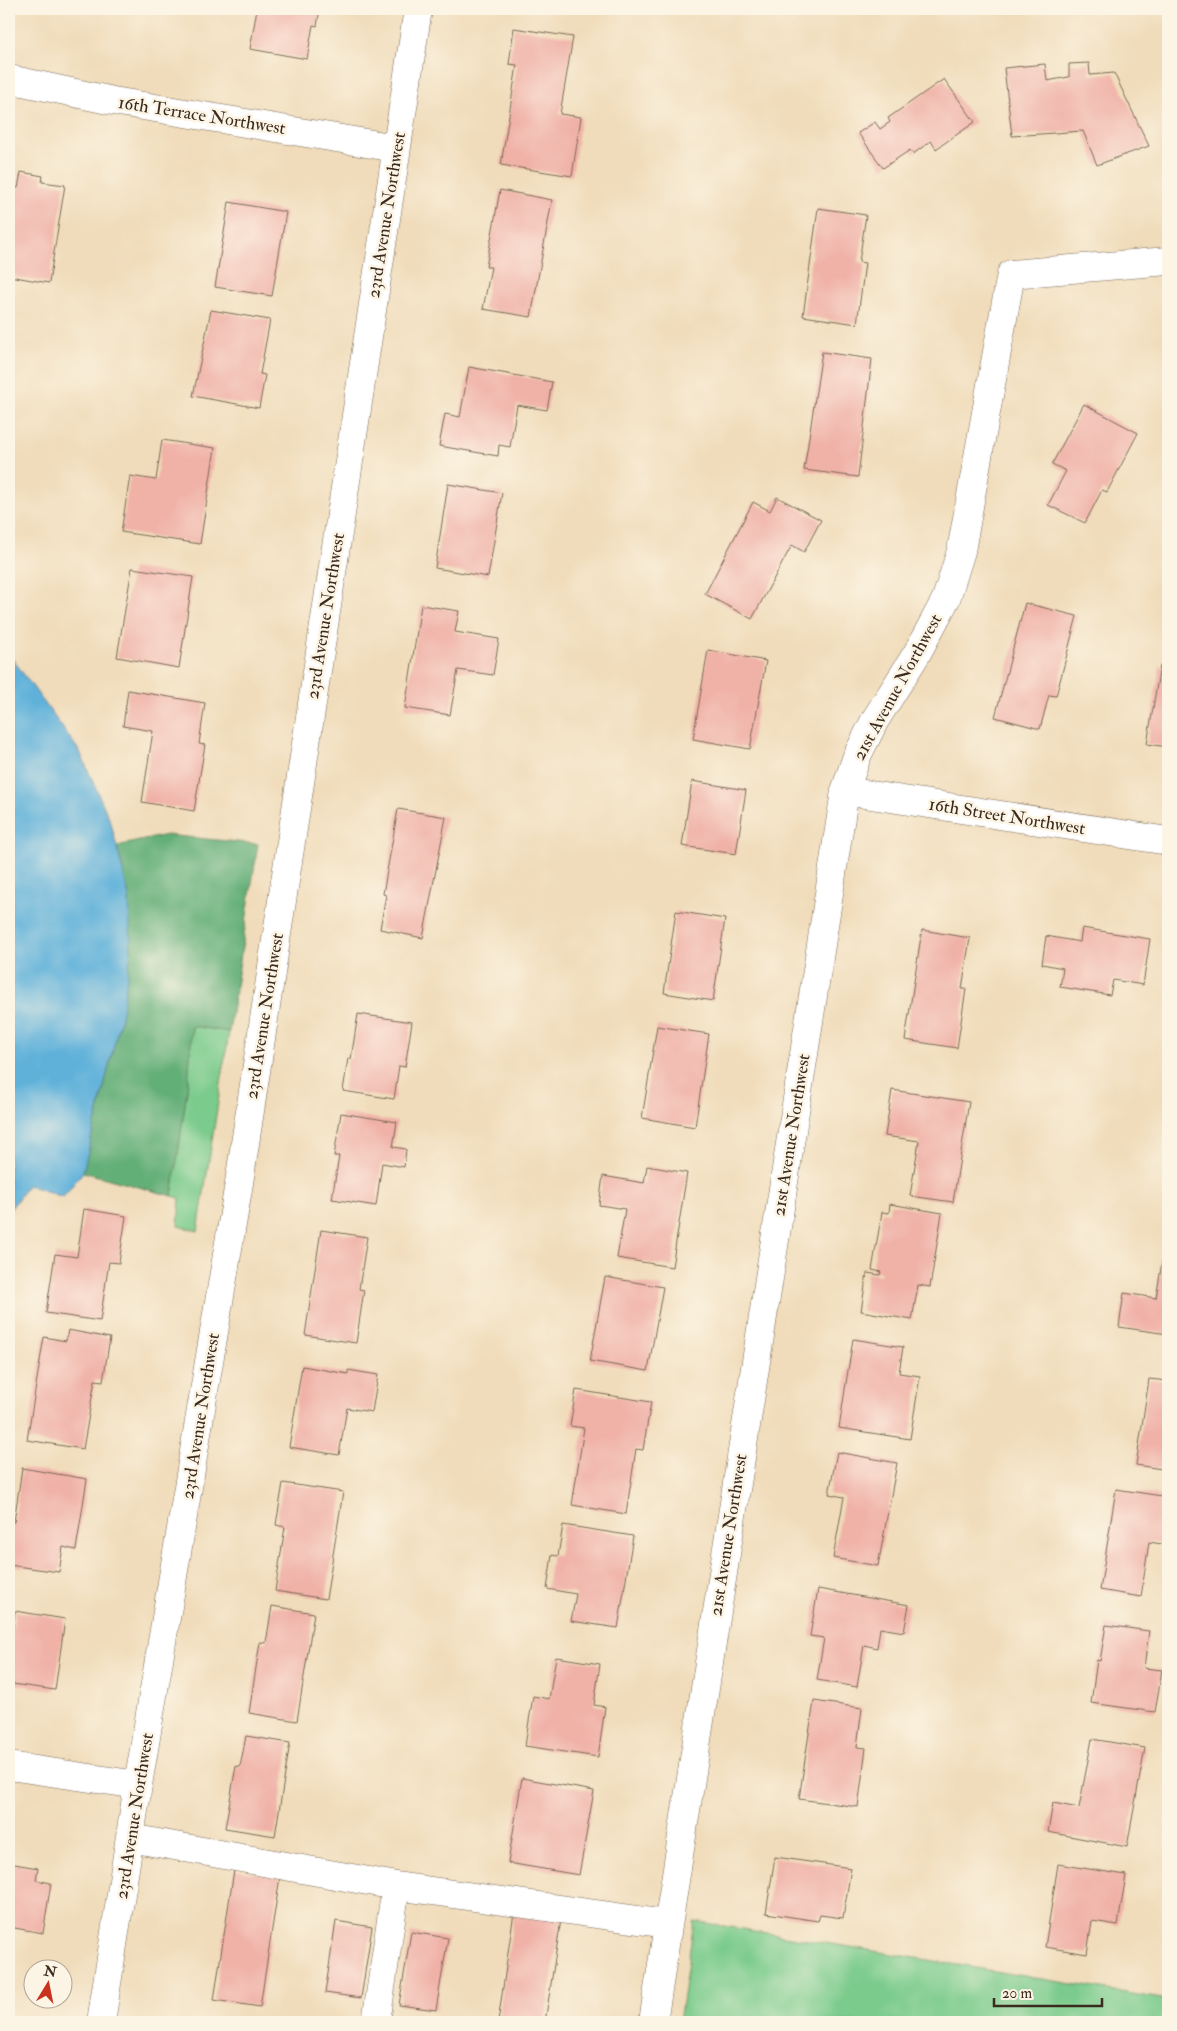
<svg xmlns="http://www.w3.org/2000/svg" width="1177" height="2031" viewBox="0 0 1177 2031" font-family="'IM FELL Double Pica',serif">
	<rect width="100%" height="100%" fill="#fcf5e5"/>
	<filter id="ink" filterUnits="userSpaceOnUse"><feTurbulence type="fractalNoise" baseFrequency=".02" numOctaves="2"/><feDisplacementMap in="SourceGraphic" scale="10" xChannelSelector="R" yChannelSelector="G"/><feConvolveMatrix kernelMatrix="1 2 1 2 8 2 1 2 1" color-interpolation-filters="sRGB"/></filter>
	<filter id="wash" filterUnits="userSpaceOnUse"><feTurbulence type="fractalNoise" baseFrequency=".0096" numOctaves="4" result="noise"/><feDisplacementMap in="SourceGraphic" scale="20" xChannelSelector="R" yChannelSelector="G"/><feGaussianBlur stdDeviation="1.12" result="paint"/><feColorMatrix in="noise" values="0 0 0 0 0 0 0 0 0 0 0 0 0 0 0 0 0 1.4 0 .05"/><feComposite in="paint" operator="in"/></filter>
	<g filter="url(#wash)">
		<rect width="100%" height="100%" fill="#f0dcba"/>
		<path fill="#7acb8c" stroke="#5a7a55" d="M192,1026l37,6 -31,199 -20,-5 2,-28 -8,-2 16,-113z
			M694,1921l474,79v22h-489z"/>
		<path fill="#63af78" stroke="#4f6c4b" d="M166,835l92,9 -29,188 -37,-6 -4,57 -16,113 -89,-24 38,-155 8,-121 -12,-50z"/>
		<path fill="#5eb1da" stroke="#4c6e7c" d="M9,654l71,98 31,71 18,73 2,55 -10,66 -38,155 -20,25 -35,-12 -19,26z"/>
		<g id="blocks">
			<path fill="#f0b1a7" d="M257,9h63l-3,17 -4,-1 -6,34 -57,-10z
				M514,28l59,9 -13,77 21,3 -9,59 -71,-11 16,-100 -8,-1z
				M1089,63l1,12 24,-2 35,73 -52,19 -14,-34 -71,5 -8,-68 41,-4 2,17 22,-4v-13z
				M944,79l31,43 -39,27 -5,-8 -18,13 -3,-4 -27,18 -25,-35 17,-11 5,7 10,-7 -2,-4z
				M21,172l22,4 -1,6 23,3 -16,98 -40,-7 3,-20h-3v-69l9,1z
				M500,190l52,10 -21,117 -48,-8 8,-42h-5z
				M229,202l57,10 -14,84 -57,-9z
				M818,208l48,7 -7,47 6,1 -8,61 -54,-8z
				M211,310l59,10 -10,54 5,1 -6,33 -66,-12z
				M822,352l50,7 -14,118 -54,-7z
				M469,367l83,15 -5,28 -30,-5 -7,42 -11,-2 -1,11 -59,-10 6,-32 15,3z
				M1084,404l54,29 -31,59 -5,-2 -17,33 -37,-18 18,-34 -14,-7z
				M162,440l53,8 -15,96 -79,-12 9,-56 26,4z
				M448,484l54,9 -14,84 -53,-9z
				M777,497l44,23 -17,32 -12,-7 -40,74 -47,-25 48,-92 17,9z
				M132,568l61,9 -14,91 -62,-11z
				M1025,603l52,13 -21,80 -7,-1 -9,34 -45,-12z
				M421,605l38,6 -4,21 44,7 -6,36 -35,-5 -8,45 -45,-7z
				M708,650l58,11 -16,88 -57,-10z
				M1160,666l8,1v80l-21,-3z
				M128,690l77,13 -6,41 6,1 -11,66 -52,-9 11,-71 -30,-5z
				M692,781l54,9 -10,64 -54,-8z
				M398,809l48,8 -23,121 -43,-9 6,-34 -3,-1z
				M676,911l49,8 -12,82 -49,-8z
				M1082,928l68,11 -7,46 -30,-5 -3,15 -50,-8 3,-19 -21,-4 4,-28 34,6z
				M922,930l48,8 -8,51h4l-9,59 -52,-8z
				M358,1014l54,8 -7,45 -6,-1 -5,33 -51,-8 5,-33 3,1z
				M657,1026l52,8 -14,93 -53,-9z
				M892,1090l77,12 -16,100 -43,-6 9,-55 -34,-5z
				M341,1113l56,9 -4,25 13,2 -2,18 -22,-4 -6,43 -44,-7 7,-43h-5z
				M647,1166l40,7 -15,94 -55,-9 8,-49 -26,-4 4,-29 41,7z
				M890,1204l52,9 -12,74 -12,-2 -6,35 -51,-9 6,-38 13,2 1,-3 -9,-2 10,-58 7,1z
				M84,1209l42,7 -7,47 -10,-1 -9,59 -54,-8 9,-59 22,3z
				M321,1230l46,7 -8,52 5,1 -8,53 -51,-8z
				M1164,1250l4,1v83l-49,-7 5,-34 32,5z
				M605,1277l58,10 -15,84 -58,-10z
				M68,1330l42,8 -7,43 -8,-1 -12,69 -56,-9 17,-103 22,4z
				M853,1339l50,8 -4,26 21,3 -10,63 -71,-11z
				M302,1366l46,8v-4l30,5 -6,37 -25,-4 -8,47 -50,-8z
				M1149,1379l19,2v89l-32,-5z
				M576,1390l75,12 -8,48 -7,-1 -10,65 -54,-9 12,-77 -14,-2z
				M837,1452l60,11 -19,103 -45,-8 11,-61 -15,-3z
				M22,1468l65,11 -11,71 -13,-3 -4,25 -50,-7 2,-25 -2,-1v-18l5,1z
				M283,1483l60,9 -17,107 -51,-8 10,-64 -9,-2z
				M1116,1489l52,8v48l-19,-3 -8,55 -41,-7z
				M563,1525l70,11 -15,92 -47,-7 5,-27 -29,-5 5,-34 6,1z
				M818,1589l91,16 -5,27 -24,-4 -3,20 -13,-3 -7,42 -40,-7 7,-42 -14,-2z
				M272,1606l42,7 -17,108 -48,-8 11,-71 6,1z
				M15,1611l50,8 -10,71 -43,-6v3l-3,-1v-44h2z
				M1106,1625l43,6 -5,37 18,2 -7,42 -64,-9 6,-43 3,1z
				M556,1657l44,7 -6,41 11,2 -7,50 -73,-11 8,-50 16,3z
				M814,1701l48,7 -5,39 9,1 -8,59 -59,-8z
				M246,1736l44,7 -15,93 -50,-8 11,-62 4,1z
				M1092,1739l53,9 -18,99 -79,-15 5,-29 26,5z
				M522,1778l72,13 -15,84 -71,-12z
				M775,1857l76,11 -8,50 -23,-3 -2,6 -52,-8z
				M9,1863l29,5 -2,12 15,3 -8,50 -34,-6z
				M1058,1864l68,11 -8,50 -26,-4 -5,33 -42,-7z
				M234,1870l46,7 -20,130 -46,-7z
				M514,1912l47,8 -16,102h-47z
				M336,1921l36,6 -11,71 -36,-5z
				M411,1932l37,6 -12,72 -37,-5z"/>
		</g>
	</g>
	<g filter="url(#ink)">
		<use href="#blocks" fill-opacity="0" stroke="#7a6855" stroke-width="1"/>
		<g fill="none" stroke-linecap="round" stroke-linejoin="round">
			<g stroke="#7a6855" stroke-width="29">
				<path id="minor" d="M9,79l104,22 283,47
					M845,791l323,50
					M9,1766l129,19
					M130,1838l266,48 271,38
					M101,2022l37,-237 101,-602 179,-1174
					M376,2022l20,-136
					M653,2022l192,-1231 12,-35 18,-36 41,-65 30,-56 15,-48 50,-277 157,-13"/>
			</g>
			<use href="#minor" stroke="#fff" stroke-width="28"/>
		</g>
	</g>
	<g text-anchor="middle" stroke-width="5" stroke-linejoin="round" paint-order="stroke">
		<g font-size="18" fill="#3b2a1e" stroke="#fcf5e5">
			<text transform="translate(202 115) rotate(9)" y="6">16th Terrace Northwest</text>
			<text transform="translate(386 215) rotate(-81)" y="6">23rd Avenue Northwest</text>
			<text transform="translate(325 616) rotate(-81)" y="6">23rd Avenue Northwest</text>
			<text transform="translate(897 687) rotate(-61)" y="6">21st Avenue Northwest</text>
			<text transform="translate(1007 816) rotate(9)" y="6">16th Street Northwest</text>
			<text transform="translate(264 1016) rotate(-81)" y="6">23rd Avenue Northwest</text>
			<text transform="translate(791 1135) rotate(-81)" y="6">21st Avenue Northwest</text>
			<text transform="translate(200 1416) rotate(-81)" y="6">23rd Avenue Northwest</text>
			<text transform="translate(728 1535) rotate(-81)" y="6">21st Avenue Northwest</text>
			<text transform="translate(134 1816) rotate(-81)" y="6">23rd Avenue Northwest</text>
		</g>
	</g>
	<rect width="1177" height="2031" fill="none" stroke="#fcf5e5" stroke-width="30"/>
	<g transform="translate(48 1984) rotate(10)"><circle r="24" fill="#fcf5e5" stroke="#afa495"/>
	<path d="M0-4L9 19L0 12L-9 19Z" fill="#c8321e"/>
	<text y="-8" font-size="14" font-weight="bold" text-anchor="middle" fill="#3b2a1e">N</text>
	</g>
	<path d="M994 1998v8h108v-8" fill="none" stroke="#3b2a1e" stroke-width="2.5"/>
	<text x="1002" y="1998" font-size="15" fill="#3b2a1e" stroke="#fcf5e5" stroke-width="4" paint-order="stroke">20 m</text>
</svg>
